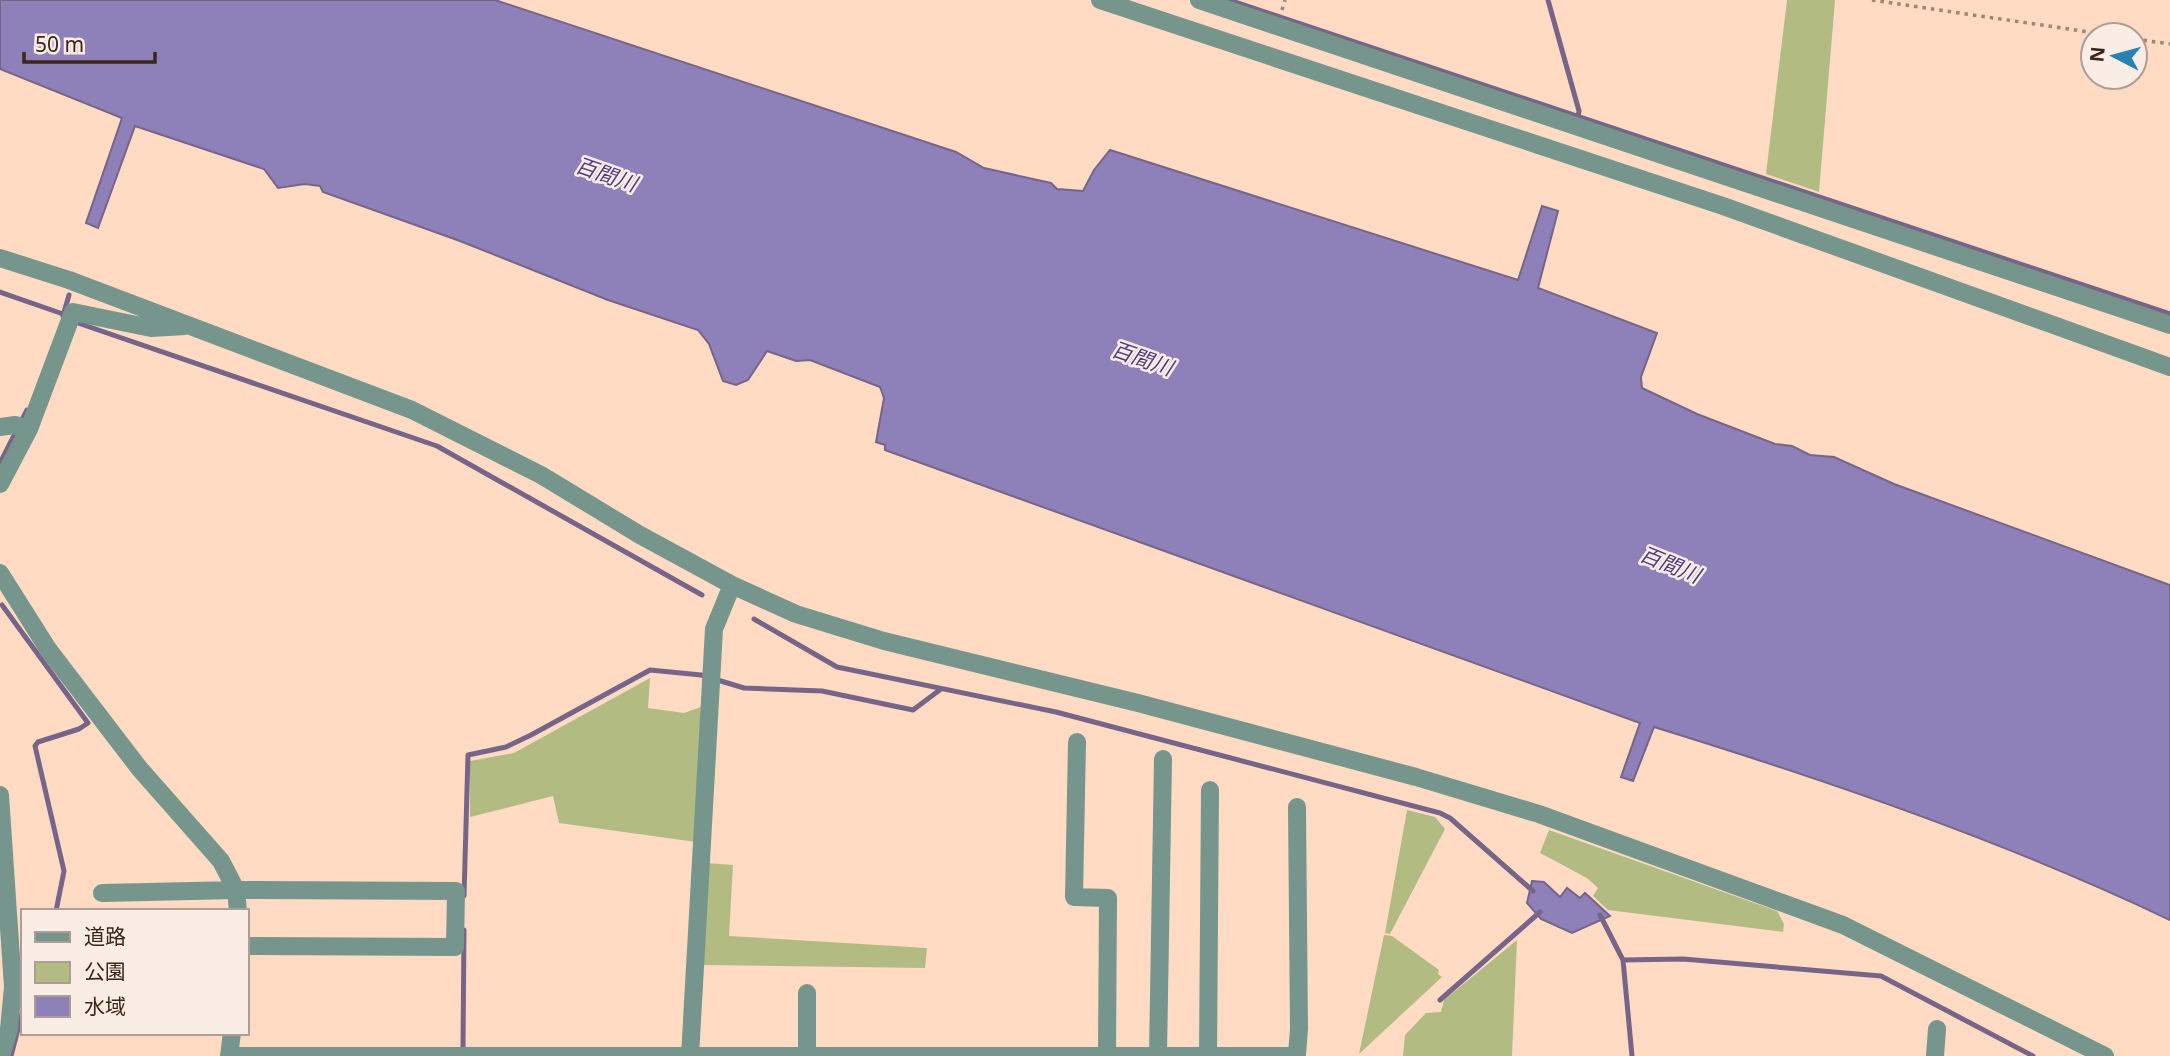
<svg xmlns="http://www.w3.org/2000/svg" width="2170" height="1056" viewBox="0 0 2170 1056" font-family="'Noto Sans','Noto Sans JP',sans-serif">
	<rect width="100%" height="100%" fill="#ffdbc3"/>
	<path fill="#b2bb82" d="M1787,0h48l-16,192 -53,-18z
		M650,678l-2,30 36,5 20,-7 -8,136 -137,-19 -6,-27 -83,21v-56l44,-8z
		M1407,810l28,7 10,12 -55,105 -5,-1z
		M1549,830l228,81 7,13 -1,8 -175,-22 -15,-14 5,-8 -11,-10 -47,-25z
		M706,863l27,2 -4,71 198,12 -2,20 -225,-3z
		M1384,935l8,1 47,34 -1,4 4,3 -83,77z
		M1517,940l-5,116h-109l2,-21 21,-22 15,-1 3,-12z"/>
	<path fill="#8e80b9" stroke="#766588" stroke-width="2" d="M0,0h495l461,152 28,16 67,15 6,6 26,2 11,-21 16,-20 408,130 24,-74 16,5 -20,77 119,45 -16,44 1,11 55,26 78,30 17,2 18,9 24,2 60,27 276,101v335c-166,-79 -341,-139 -516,-193l-21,54 -12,-4 19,-54 -755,-273v-5l-9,-3 8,-44 -4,-11 -70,-27 -14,1 -29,-10 -19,29 -12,5 -13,-4 -14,-37 -11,-14 -90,-30 -148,-59 -137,-49 -3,-6 -15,-2 -27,4 -14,-19 -129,-43 -37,102 -12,-5 36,-105 -122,-49z
		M1532,881l12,1 16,15 7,-9 13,10 5,-5 25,23 -38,17 -31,-14 -14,-16z"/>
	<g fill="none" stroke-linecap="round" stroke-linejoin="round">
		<path stroke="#766588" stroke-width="5" d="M1229,0l941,314
			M1548,0l31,111 -1,7
			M0,292l63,22
			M63,316l6,-21
			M75,322l362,124 265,149
			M0,463l27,-53
			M2,605l86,118 -9,6 -41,13 -3,4 29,125 -8,40
			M754,619l83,48 219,45 384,101 10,5 83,73
			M464,896l4,-141 38,-8 25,-12 119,-65 51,5 43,13 78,3 91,19 28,-21
			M1600,915l23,45 9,96
			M1623,960l60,-1 198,17 152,80
			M1440,1000l100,-88
			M463,1049l1,-119
			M11,1056l12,-46"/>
		<path stroke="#a28470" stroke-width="3.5" stroke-dasharray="3.5 5" stroke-linecap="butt" d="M1872,0l237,35
			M1282,10l3,-10
			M2135,39l35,5"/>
		<path stroke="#76968d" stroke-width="18" d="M1100,0l623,206 447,161
			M1199,0l971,325
			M0,258l69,22 343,130 129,65 99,60 92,50 64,29 88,27 254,62 278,74 123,37 304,111 262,131
			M0,427l15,-2 14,4
			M0,484l29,-55 44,-117 78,16 34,-2
			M0,573l48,76 91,119 82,93 15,29 2,21
			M1077,742l-3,155 34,1 -1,157
			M0,795l13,192 -4,42 -8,27
			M102,893l134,-3 220,1 -1,56 -208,-1
			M807,993v63
			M1297,1054l2,-25 -2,-222
			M1158,1055l5,-296
			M1208,1055l2,-265
			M229,1056h1067
			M229,1056l3,-23
			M690,1056l24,-427 18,-44
			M1935,1056l2,-27"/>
	</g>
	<g text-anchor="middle" stroke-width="5" stroke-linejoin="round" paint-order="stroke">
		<g font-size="21" font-style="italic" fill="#533d84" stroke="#faede6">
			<text transform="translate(606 175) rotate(19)" y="7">百間川</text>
			<text transform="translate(1142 359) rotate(19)" y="7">百間川</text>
			<text transform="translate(1670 565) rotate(22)" y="7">百間川</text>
		</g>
	</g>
	<rect x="21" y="909" width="228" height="126" fill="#faede6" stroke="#ae9d93" stroke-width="2"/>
	<rect x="35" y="932" width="35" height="10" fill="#76968d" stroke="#ae9d93" stroke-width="2"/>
	<text x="84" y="944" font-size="21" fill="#3d2617">道路</text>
	<rect x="35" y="962" width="35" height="21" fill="#b2bb82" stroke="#ae9d93" stroke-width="2"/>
	<text x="84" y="979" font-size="21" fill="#3d2617">公園</text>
	<rect x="35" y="996" width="35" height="21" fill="#8e80b9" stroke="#ae9d93" stroke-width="2"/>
	<text x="84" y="1014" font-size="21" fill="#3d2617">水域</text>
	<g transform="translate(2114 56) rotate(276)"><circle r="33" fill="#faede6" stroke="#ae9d93" stroke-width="2"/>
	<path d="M0-5L12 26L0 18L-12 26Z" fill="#2783b0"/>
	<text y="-10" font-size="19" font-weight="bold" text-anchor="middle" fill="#3d2617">N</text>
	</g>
	<path d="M24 52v10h131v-10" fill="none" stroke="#3d2617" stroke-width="3.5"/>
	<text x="35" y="52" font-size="21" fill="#3d2617" stroke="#faede6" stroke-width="5" paint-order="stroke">50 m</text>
</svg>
